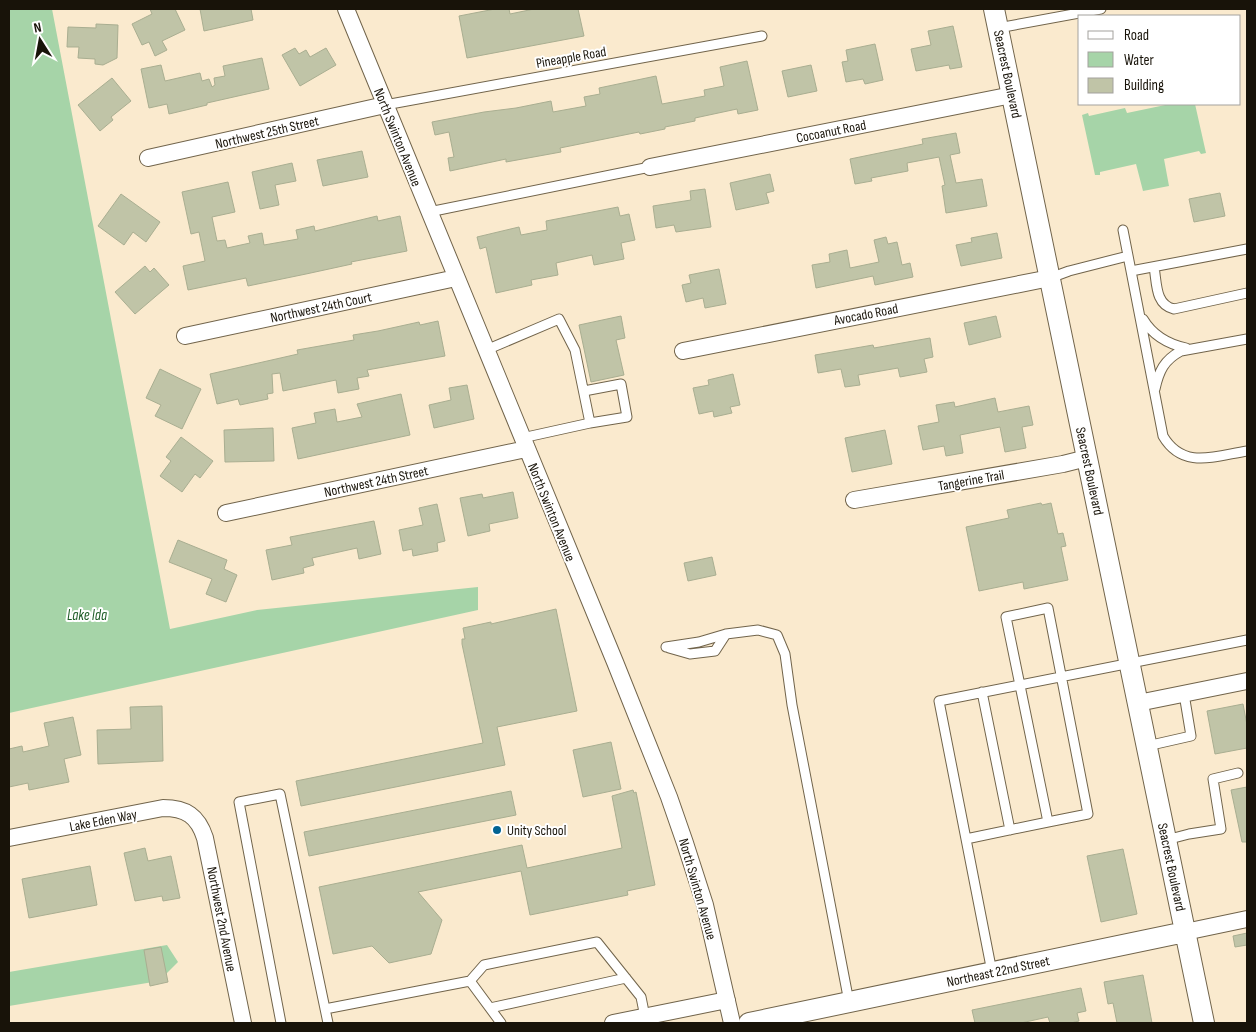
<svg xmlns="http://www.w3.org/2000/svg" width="1256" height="1032" viewBox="0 0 1256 1032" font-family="'Sofia Sans Condensed',sans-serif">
	<rect width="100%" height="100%" fill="#faeace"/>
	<path fill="#a6d4a8" d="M9,9h43l118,620 87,-19 221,-23v23l-469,103z
		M1170,104h25l11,49 -5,1 -2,-3 -35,8 5,27 -26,5 -7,-27 -36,8v3h-5l-13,-60 6,-2 1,3 36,-8 2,5z
		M167,945l11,17 -19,19 -150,25v-34z"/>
	<path fill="#c0c4a7" stroke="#a9ae91" d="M150,9h25l10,21 -23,11 5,9 -12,6 -6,-14 -7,3 -10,-21 20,-10z
		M200,9h51l2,11 -49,11z
		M495,9h14l1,5 24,-5h44l6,27 -117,22 -8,-42z
		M96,24l22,1 -1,33 -14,7 -8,-1v-5l-17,-1 1,-11h-12l1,-20 28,1z
		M953,26l9,41 -12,2 -1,-4 -33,6 -5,-22 20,-4 -3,-14z
		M875,44l8,36 -18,4 -2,-5 -17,3 -4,-20 6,-1 -2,-11z
		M295,48l4,6 7,-4 4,7 16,-9 10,17 -36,21 -18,-31z
		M262,58l7,31 -62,14v2l-38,9 -2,-10 -18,4 -8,-39 20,-4 4,16 35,-8 2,8 7,-2 3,8 3,-2 -1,-7 11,-2 -2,-10z
		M747,61l11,49 -20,4 -1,-5 -42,9v3l-30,6v2l-25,5 -1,-2 -79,16 1,4 -55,10v-3l-56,12 -2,-13 6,-1 -5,-25 -14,3 -3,-13 52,-10 32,-4 35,-7 2,11 33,-6 -2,-9 16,-3 -1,-6 57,-12 6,28 43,-8 -1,-6 20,-4 -4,-19z
		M811,65l6,26 -29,6 -6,-26z
		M112,78l19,23 -20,16 2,3 -13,11 -22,-26z
		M956,133l4,20 -10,2 6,28 26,-4 5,27 -41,7 -4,-27 3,-1 -6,-28 -32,6 1,8 -37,7 1,3 -17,3 -5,-25 73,-15 -1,-5z
		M362,151l6,26 -45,9 -6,-26z
		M292,163l4,18 -21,4 4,20 -19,4 -8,-37z
		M770,174l4,17 -8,2 3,10 -33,7 -6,-27z
		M228,182l7,30 -23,5 5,24 8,-1 2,8 23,-5 -2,-7 14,-3 2,12 34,-6 -2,-9 18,-4 1,5 62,-15 1,5 22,-5 7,35 -56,11 1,2 -46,10 -58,12 -2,-8 -58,12 -5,-24 22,-5 -6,-29 -8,2 -9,-42z
		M705,189l6,38 -35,5 -2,-7 -18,3 -3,-22 38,-6 -1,-9z
		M1220,193l5,23 -31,6 -5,-23z
		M121,194l39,28 -14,20 -13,-10 -9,13 -26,-19z
		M618,207l2,9 9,-2 6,26 -14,3 3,16 -30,6 -2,-10 -36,8 2,12 -27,5 1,5 -36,8 -10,-46 -6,2 -3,-12 42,-10 2,8 26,-5 -1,-9z
		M997,233l5,25 -41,8 -5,-21 16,-3 -1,-4z
		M886,237l2,7 9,-2 5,23 8,-2 3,14 -38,8 -2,-9 -57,12 -4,-23 18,-3 -1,-8 18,-4 3,18 29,-6 -5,-22z
		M145,266l5,6 4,-4 15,17 -34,29 -20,-22z
		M719,269l7,35 -21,4 -2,-10 -17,4 -4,-17 9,-2 -2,-8z
		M621,316l4,22 -9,2 8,35 -33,7 -12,-57z
		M996,316l5,21 -32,8 -5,-22z
		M438,321l7,35 -78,14 2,6 -12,2 2,11 -21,4 -2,-13 -53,11 -3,-18 -8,1 1,19 -6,1 1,5 -28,6 -2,-6 -21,5 -7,-30 88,-20 -1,-4 57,-10 -1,-5 25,-4 41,-9 1,3z
		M930,338l3,19 -9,2 3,13 -27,5 -2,-9 -40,7 2,10 -15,2 -4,-18 -23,4 -3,-18 58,-10 1,3z
		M160,369l41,20 -19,40 -27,-13 6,-11 -15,-7z
		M733,374l7,31 -10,2 2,6 -18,4 -1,-6 -14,3 -6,-26 16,-3 -1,-5z
		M467,385l7,34 -40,9 -5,-23 22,-5 -2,-12z
		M401,394l9,41 -112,24 -6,-31 24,-5 -2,-10 21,-4 2,13 25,-5 -5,-13z
		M995,398l3,14 31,-6 4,19 -11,2 4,21 -21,4 -5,-25 -40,8 3,18 -17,3 -2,-10 -21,4 -5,-24 21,-4 -3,-17 18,-3 1,5z
		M273,428l1,33 -49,1 -1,-32z
		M885,430l7,34 -40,8 -7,-34z
		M181,437l32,24 -13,17 -5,-4 -13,18 -22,-16 11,-15 -5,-4z
		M513,492l5,26 -29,6 1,7 -22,5 -8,-38 22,-4 1,4z
		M1041,503l1,2 9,-2 7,31 5,-1 3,13 -5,1 7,33 -44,9 -1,-7 -44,9 -13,-64 43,-9 -2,-8z
		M437,504l8,37 -8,2 1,8 -25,5 -1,-7 -9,2 -4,-21 24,-5 -4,-17z
		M374,521l7,33 -22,5 -2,-11 -45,10 2,7 -11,3 1,5 -32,7 -6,-30 26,-5 -2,-8z
		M178,540l49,20 -3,9 13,6 -11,27 -20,-8 6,-15 -43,-17z
		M712,557l4,18 -28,6 -4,-18z
		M556,609l21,102 -80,16 8,38 -204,41 -5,-25 187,-38 -21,-99v-5h3l-2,-11 28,-6v2z
		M1243,704l4,21v23l-32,6 -8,-43z
		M162,706l1,55 -65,3 -1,-34 34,-1 -1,-22z
		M73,717l8,38 -17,4 5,23 -40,8 -1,-7 -19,4v-38l13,-3 1,6 26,-6 -5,-23z
		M611,742l10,47 -38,8 -10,-47z
		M1247,787v55h-5l-11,-52z
		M633,790l1,3 2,-1 19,93 -28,6 1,4 -98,20 -9,-44 -103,21 24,28 -11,34 -42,9 -17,-17 -39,8 -14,-67 203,-42 5,23 95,-20 -10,-52z
		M511,791l5,24 -207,41 -5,-24z
		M145,848l3,13 23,-5 9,42 -17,3 -1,-5 -27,5 -11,-48z
		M1123,849l14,65 -36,8 -14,-66z
		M90,866l7,39 -68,13 -7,-39z
		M1247,933v12l-12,2 -2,-11z
		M161,947l7,35 -18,4 -6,-36z
		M1143,975l9,48h-35l-4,-20 -5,1 -4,-22z
		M1081,988l5,23 -9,2 2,8 -8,2h-21l-2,-6 -27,6h-46l-3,-13z"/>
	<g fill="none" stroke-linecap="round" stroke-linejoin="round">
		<g stroke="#71644b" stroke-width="11">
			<path id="service" d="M998,28l103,-19
				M385,105l377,-69
				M429,212l221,-45
				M1123,230l8,41 116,-22
				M1154,267c3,16 1,38 20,42l73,-16
				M1131,271l32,165c20,34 52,20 84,15
				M1050,278l19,-7 59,-15
				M1143,319c10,17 25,25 43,29
				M486,350l73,-31 16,31 15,73 -68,15
				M1155,389c4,-18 9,-29 26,-38l66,-12
				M584,391l37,-7 6,33 -37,6
				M666,647l33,-5 27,-8 32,-4 19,5 8,19 7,51 57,297
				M669,648l21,6 25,-3 11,-17
				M982,692l28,138
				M1147,746l44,-10 -7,-42
				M966,839l82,-17 -42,-205 42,-9 40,206 -40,8
				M1166,840l23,-6 32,-5 -8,-50 25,-6
				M992,972l-53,-271 308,-61
				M470,981l14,-16 113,-23 44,55 4,20
				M490,1008l136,-30
				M325,1009l145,-28 31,42
				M281,1023l-42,-221 41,-8 48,229"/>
		</g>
		<g stroke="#71644b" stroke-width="18">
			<path id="minor" d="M346,9l269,653 54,135 16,46 20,62 27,118
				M148,158l237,-53
				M650,167l362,-72
				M185,336l271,-58
				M683,351l367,-73
				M854,500l209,-36 24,-6
				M226,513l300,-64
				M1138,703l109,-22
				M9,838l154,-30c23,0 35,8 42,30l38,185
				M1185,932l62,-13
				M613,1023l114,-23"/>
		</g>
		<g stroke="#71644b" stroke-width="22">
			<path id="tertiary" d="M994,9l210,1014
				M749,1023l436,-91"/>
		</g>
		<use href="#service" stroke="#fff" stroke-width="9"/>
		<use href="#minor" stroke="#fff" stroke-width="16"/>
		<use href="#tertiary" stroke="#fff" stroke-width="20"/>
	</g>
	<circle fill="#016393" stroke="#fff" stroke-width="2" cx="497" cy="830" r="5"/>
	<g text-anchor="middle" stroke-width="4" stroke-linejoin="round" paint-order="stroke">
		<g font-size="14" fill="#181309" stroke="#fff">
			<text transform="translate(571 57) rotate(-10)" y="5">Pineapple Road</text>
			<text transform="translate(1008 74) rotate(78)" y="5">Seacrest Boulevard</text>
			<text transform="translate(831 131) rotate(-11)" y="5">Cocoanut Road</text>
			<text transform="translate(267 132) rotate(-13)" y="5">Northwest 25th Street</text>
			<text transform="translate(398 137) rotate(68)" y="5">North Swinton Avenue</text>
			<text transform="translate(321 307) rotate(-12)" y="5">Northwest 24th Court</text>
			<text transform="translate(866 314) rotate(-11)" y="5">Avocado Road</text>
			<text transform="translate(1090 471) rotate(78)" y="5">Seacrest Boulevard</text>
			<text transform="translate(971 480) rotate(-10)" y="5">Tangerine Trail</text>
			<text transform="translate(376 481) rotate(-12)" y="5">Northwest 24th Street</text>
			<text transform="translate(552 512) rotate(68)" y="5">North Swinton Avenue</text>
			<text transform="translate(103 820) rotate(-11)" y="5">Lake Eden Way</text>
			<text transform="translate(1172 867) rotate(78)" y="5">Seacrest Boulevard</text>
			<text transform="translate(698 889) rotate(74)" y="5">North Swinton Avenue</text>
			<text transform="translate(222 919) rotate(79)" y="5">Northwest 2nd Avenue</text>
			<text transform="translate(998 971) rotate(-12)" y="5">Northeast 22nd Street</text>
		</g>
		<g font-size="14" fill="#181309" stroke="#fff" text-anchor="start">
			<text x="507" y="835">Unity School</text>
		</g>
		<g font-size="15" font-style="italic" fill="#1d5c26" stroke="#fff">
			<text x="87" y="620">Lake Ida</text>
		</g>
	</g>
	<rect width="1256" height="1032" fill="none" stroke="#181309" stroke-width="20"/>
	<rect x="1078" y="15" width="162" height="90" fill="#ffffff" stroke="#a3a19d"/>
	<rect x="1088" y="31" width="25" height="8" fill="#ffffff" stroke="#a3a19d"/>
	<text x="1124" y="40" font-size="15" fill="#181309">Road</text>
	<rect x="1088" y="52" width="25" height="15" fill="#a6d4a8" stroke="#a3a19d"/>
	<text x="1124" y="65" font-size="15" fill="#181309">Water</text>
	<rect x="1088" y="78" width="25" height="15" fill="#c0c4a7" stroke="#a3a19d"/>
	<text x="1124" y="90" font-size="15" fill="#181309">Building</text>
	<g transform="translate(40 40) rotate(349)" stroke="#ffffff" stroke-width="4" paint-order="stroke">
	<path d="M0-4L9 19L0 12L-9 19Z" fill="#181309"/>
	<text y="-8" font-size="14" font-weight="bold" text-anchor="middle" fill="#181309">N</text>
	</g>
</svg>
